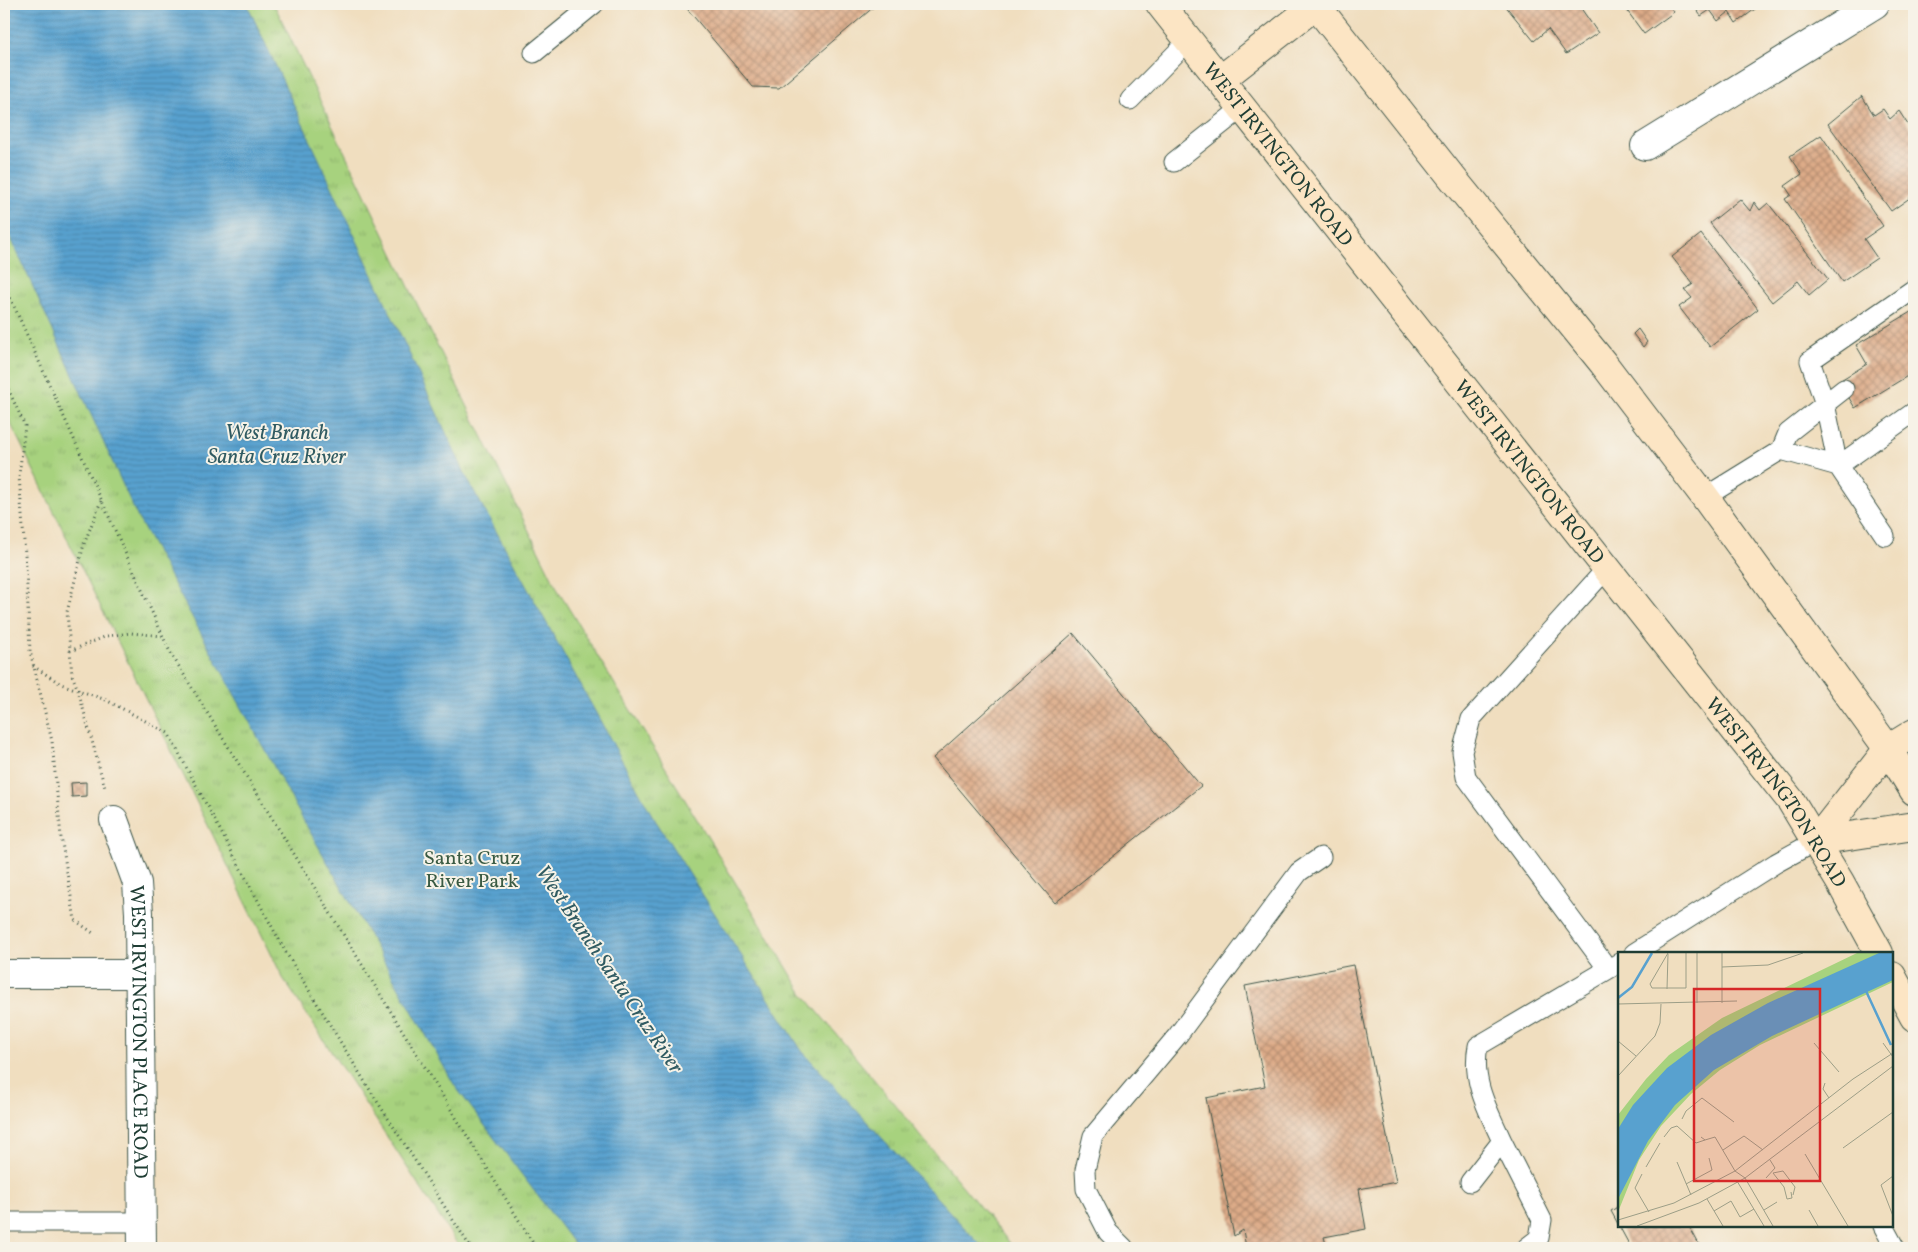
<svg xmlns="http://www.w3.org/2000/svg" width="1918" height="1252" viewBox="0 0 1918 1252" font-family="Vollkorn,serif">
	<defs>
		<pattern id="park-tufts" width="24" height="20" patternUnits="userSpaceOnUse" patternTransform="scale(1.25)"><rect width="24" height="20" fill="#a7d27e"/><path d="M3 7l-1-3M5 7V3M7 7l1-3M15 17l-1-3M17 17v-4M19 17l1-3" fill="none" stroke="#8fb56e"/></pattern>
		<pattern id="water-rules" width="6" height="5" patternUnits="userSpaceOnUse" patternTransform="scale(1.25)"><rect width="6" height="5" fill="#58a1cf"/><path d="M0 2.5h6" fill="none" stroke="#4884a9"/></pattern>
		<pattern id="building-cross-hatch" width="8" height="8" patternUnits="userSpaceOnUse" patternTransform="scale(1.25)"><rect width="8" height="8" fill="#ddab88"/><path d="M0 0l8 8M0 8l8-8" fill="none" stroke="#b38c70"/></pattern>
	</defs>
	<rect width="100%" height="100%" fill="#f7f3e8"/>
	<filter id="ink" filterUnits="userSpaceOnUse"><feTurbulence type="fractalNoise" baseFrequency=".02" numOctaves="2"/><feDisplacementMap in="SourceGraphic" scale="10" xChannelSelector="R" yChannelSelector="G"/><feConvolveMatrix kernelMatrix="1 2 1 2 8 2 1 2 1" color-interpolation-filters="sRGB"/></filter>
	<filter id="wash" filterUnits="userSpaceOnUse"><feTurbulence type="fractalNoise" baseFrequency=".0096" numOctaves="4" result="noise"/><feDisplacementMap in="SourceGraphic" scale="20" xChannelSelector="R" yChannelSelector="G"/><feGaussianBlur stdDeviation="1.12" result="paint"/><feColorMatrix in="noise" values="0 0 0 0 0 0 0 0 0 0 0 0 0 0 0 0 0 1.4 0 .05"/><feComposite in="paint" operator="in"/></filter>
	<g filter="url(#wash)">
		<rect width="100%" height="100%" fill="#f0debf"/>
		<path fill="url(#park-tufts)" stroke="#638859" d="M4,4h270l144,302 142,288 243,400 211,254h-554l-177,-270 -279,-568z"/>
		<path fill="url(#water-rules)" stroke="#3c6f82" d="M4,4h243l221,476 184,335 150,236 181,197h-406l-122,-162 -154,-270 -163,-298 -134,-295z"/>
		<g id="blocks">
			<path fill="url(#building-cross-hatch)" d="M683,4h192l1,1 -97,83 -26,-1z
				M1504,4h74l20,29 -32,21 -18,-25 -14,12z
				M1610,4h58l6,8 -30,22 -21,-29 -8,5z
				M1692,4h70l-26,19 -7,-11 -11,9 -8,-11 -9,6z
				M1862,96l12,19 9,-6 7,10 9,-8 15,23v61l-23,16 -63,-87z
				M1821,135l62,91 -19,13 13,19 -35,24 -57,-83 6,-4 -6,-9 17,-12 -12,-18z
				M1740,199l10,12 4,-9 6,8 8,-7 60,76 -19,16 -11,-14 -26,21 -62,-79z
				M1701,234l57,75 -48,38 -31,-40 13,-9 -7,-8 8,-6 -21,-27z
				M1914,310v62l-59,36 -16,-27 28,-17 -11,-19z
				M1638,329l9,13 -4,5 -10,-13z
				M1073,633l128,153 -146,117 -122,-145z
				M86,782v14l-14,1 -1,-14z
				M1353,965l43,217 -37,7 7,40 -42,8 3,11h-81l-3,-18 -9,6 -28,-138 59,-12 -20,-100z
				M1619,1206v20h70l12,22h-70l-20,-37z"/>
		</g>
	</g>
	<g filter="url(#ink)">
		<use href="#blocks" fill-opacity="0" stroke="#3e5549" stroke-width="1"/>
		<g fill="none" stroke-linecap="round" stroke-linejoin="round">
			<g stroke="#3e5549" stroke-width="21">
				<path id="service" d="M534,53l60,-49
					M1130,100l59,-60
					M1174,162l68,-54
					M1914,289l-104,72 15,43 13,62 76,-54
					M1781,450l7,-17 56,-44
					M1705,497l76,-47 57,16 47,70
					M1607,568l-136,151 -9,33 4,25 142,192
					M1634,953l142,-90 40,-22
					M1502,1141l40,79 -3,18 -13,10
					M1470,1182l32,-41c-14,-31 -31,-60 -24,-95l141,-83
					M4,1222h138
					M1883,1226l12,22
					M1124,1248l-16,-16 -22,-43 -1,-19 8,-34 85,-101 121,-163 22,-15"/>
			</g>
			<g stroke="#3e5549" stroke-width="30">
				<g id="minor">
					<path d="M1645,146l230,-142"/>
					<path id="s1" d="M114,820l23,63 2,30 3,335"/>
					<path d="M4,974h135"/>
				</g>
			</g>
			<g stroke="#3e5549" stroke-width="30">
				<g id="secondary">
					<path id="s2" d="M1160,4l631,797 49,81 39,71"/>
					<path d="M1315,4l135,171 153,188 102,134 183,252 26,42"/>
					<path d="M1220,80l96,-75"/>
					<path d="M1816,841l72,-92 26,-16"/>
					<path d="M1816,841l98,-15"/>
					<path d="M1892,976l22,41"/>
				</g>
			</g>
			<path stroke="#3e5549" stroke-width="3" stroke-dasharray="1 4" stroke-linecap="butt" d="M4,284l166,368 366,596
				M4,380l21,46 -6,50 7,91 4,84 22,90 9,96 14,83 18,13
				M101,501l-17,43 -17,68 5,63 6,15 27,98
				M70,651l37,-15 24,-3 31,3
				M33,666l28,18 45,16 62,33 117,218 83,136 103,161"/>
			<use href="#service" stroke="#fff" stroke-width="19"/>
			<use href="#minor" stroke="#fff" stroke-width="28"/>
			<use href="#secondary" stroke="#fce5c4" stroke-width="28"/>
		</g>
	</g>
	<g text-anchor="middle" stroke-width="4" stroke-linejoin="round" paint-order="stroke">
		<g font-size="20" fill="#1f3d34" stroke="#f7f3e8">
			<text dy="7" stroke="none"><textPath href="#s2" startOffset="191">WEST IRVINGTON ROAD</textPath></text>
			<text dy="7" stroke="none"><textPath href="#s2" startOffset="596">WEST IRVINGTON ROAD</textPath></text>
			<text dy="7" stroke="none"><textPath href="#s2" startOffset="1001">WEST IRVINGTON ROAD</textPath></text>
			<text dy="7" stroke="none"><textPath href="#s1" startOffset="216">WEST IRVINGTON PLACE ROAD</textPath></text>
		</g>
		<g font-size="20" fill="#3a5b43" stroke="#f7f3e8">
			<text x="472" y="864">Santa Cruz<tspan x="472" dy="23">River Park</tspan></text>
		</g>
		<g font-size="21" font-style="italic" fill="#305b62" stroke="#f7f3e8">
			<text x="277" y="439">West Branch<tspan x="277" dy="24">Santa Cruz River</tspan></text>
			<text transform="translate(610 969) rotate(56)" y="7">West Branch Santa Cruz River</text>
		</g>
	</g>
	<g transform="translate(1618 952)">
		<rect width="275" height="275" fill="#f0debf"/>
		<path d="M239,1h36v29l-133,63 -40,25 -29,24 -30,32 -22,34 -21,52v-97l28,-36 23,-24 53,-37z" fill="#a7d27e"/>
		<path d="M261,1h14v27l-121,56 -58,34 -39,35 -27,36 -30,58v-70l15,-24 34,-37 44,-33 57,-32z" fill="#58a1cf"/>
		<path fill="none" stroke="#58a1cf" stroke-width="2.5" d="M248,39l25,54M0,46l14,-11 20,-34"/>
		<path fill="none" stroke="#9c9e87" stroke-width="1" d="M50,1l-18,31 2,4h34v-35M104,1v50M104,15l46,-2 35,-12M49,37l1,-35M79,51v-50M0,52l119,-3M0,89l18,15M196,91l25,29M265,91l10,14M0,124l37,-40 5,-13 1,-19M207,131l-2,6 6,9M64,167l4,-8 16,-13 32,24M46,185l7,-9 6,-2 19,17 9,-3M83,185l4,3 10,-3 20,34M225,196l50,-36M105,198l21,-14 19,14M187,202l43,72M59,210l14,33M28,215l14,-24M117,219l10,7 28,48M24,222l-7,14 14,24M148,226l9,-10 -5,-8M119,229l27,45M68,232l26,-14 -3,-12M263,233l12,31M263,233l12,-9M173,240l1,6 -5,1 -3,-12 -11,-14 10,-2 12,16 -2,8M89,247l16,27M146,258l13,-8M191,258l9,16M96,259l17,-10 9,16 14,-8M0,268l56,-17 61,-32 118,-92 40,-26M19,274l62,-23 46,-25 148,-112"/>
		<path fill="#d62828" fill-opacity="0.15" stroke="#d62828" stroke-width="2.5" d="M76,37h126v192h-126z"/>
		<rect width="275" height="275" fill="none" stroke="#1f3d34" stroke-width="2.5"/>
	</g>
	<rect width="1918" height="1252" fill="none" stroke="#f7f3e8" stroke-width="20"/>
</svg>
